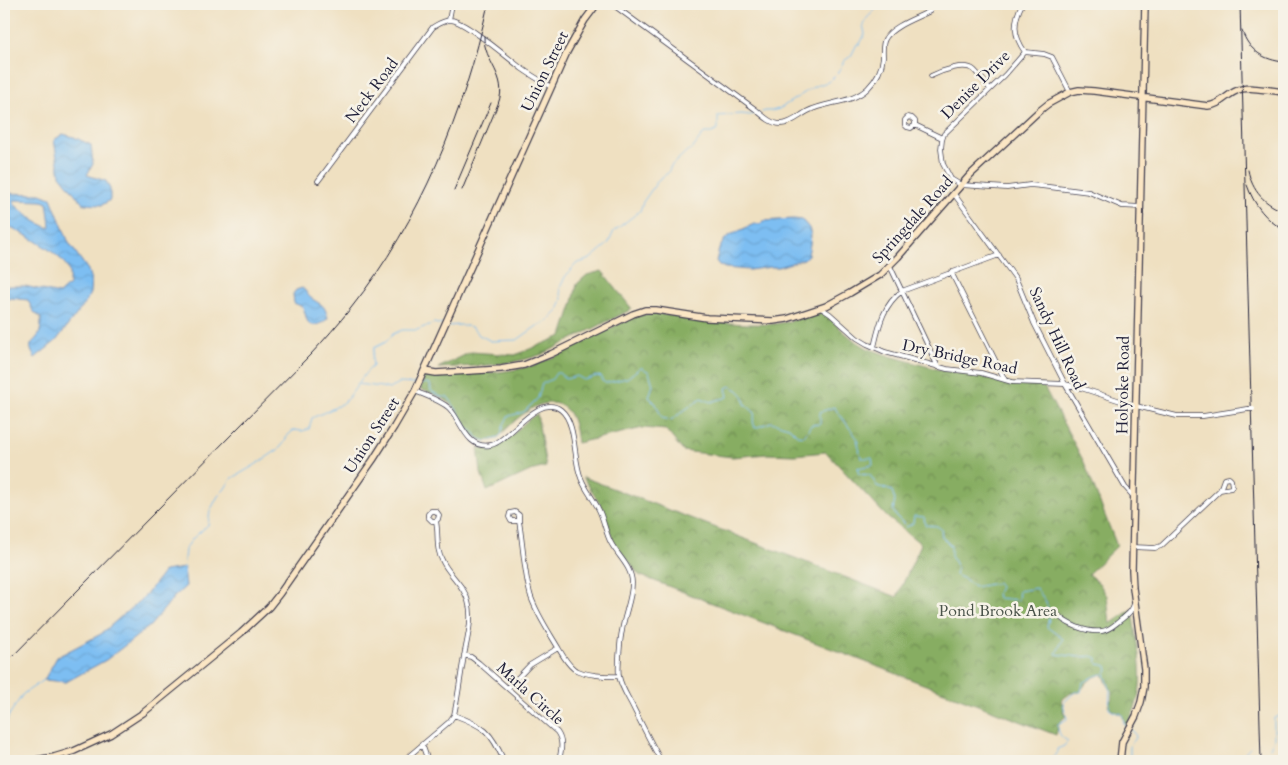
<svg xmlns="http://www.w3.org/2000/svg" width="1288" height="765" viewBox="0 0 1288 765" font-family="Cardo,serif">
	<defs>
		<pattern id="forest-crowns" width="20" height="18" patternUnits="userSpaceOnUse" patternTransform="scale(1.25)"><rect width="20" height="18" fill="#87ad62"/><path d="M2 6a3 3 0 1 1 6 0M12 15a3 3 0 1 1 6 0" fill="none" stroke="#6e8c52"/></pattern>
		<pattern id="water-waves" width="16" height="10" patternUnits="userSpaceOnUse" patternTransform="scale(1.25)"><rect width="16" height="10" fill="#7dbef2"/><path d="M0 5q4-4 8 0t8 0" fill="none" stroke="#6ca3d0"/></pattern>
	</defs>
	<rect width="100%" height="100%" fill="#f7f3e8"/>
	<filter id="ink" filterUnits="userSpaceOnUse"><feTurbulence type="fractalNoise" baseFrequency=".02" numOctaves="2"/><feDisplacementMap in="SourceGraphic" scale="10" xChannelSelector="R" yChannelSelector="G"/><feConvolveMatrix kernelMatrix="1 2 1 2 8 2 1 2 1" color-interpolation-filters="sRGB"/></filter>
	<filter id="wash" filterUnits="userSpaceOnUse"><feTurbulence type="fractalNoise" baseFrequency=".0096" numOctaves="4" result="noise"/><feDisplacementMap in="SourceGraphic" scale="20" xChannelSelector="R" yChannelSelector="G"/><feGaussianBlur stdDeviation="1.12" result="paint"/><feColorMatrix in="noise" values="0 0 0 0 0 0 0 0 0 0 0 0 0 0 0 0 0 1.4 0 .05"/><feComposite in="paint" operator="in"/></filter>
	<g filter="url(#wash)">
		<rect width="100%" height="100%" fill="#efe0c1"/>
		<path fill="url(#forest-crowns)" stroke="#54684e" d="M602,271l30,38 -89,45c-34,12 -69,12 -105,14l33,-16 44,3 47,-19 11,-34 4,-18 10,-9z
			M823,311l21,21 10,8 13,8 19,7 54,15 34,5 40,10h29l41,77 33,84 -29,28 11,9 8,13 3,28 22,-15c3,29 13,60 6,89 -2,10 -7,19 -11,29l-5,-12 -10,-5 -4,-4 4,-8v-7l-4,-6 -5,-11c-12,3 -17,8 -23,18l-9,1 -10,7 3,9 -1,2 3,5 -7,7 -3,12 -417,-160 -25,-32 -11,-34 -20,-32 314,120 24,-53 -34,-27 -61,-65 -32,3 -27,-1 -35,3 -49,-6 -17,-21 -23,-2 -66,15c-1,-10 -3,-22 -8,-30 -10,-15 -29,-11 -41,-2 -12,7 -22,19 -32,28 -28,10 -31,-23 -48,-37 -7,-6 -19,-9 -28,-13l5,-13 74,-4 20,-3 16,-4 21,-9 77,-39c26,-8 46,2 72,4 22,2 47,4 69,3 17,-2 33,-8 49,-13z
			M537,414l9,53 -16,4 -43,20 -6,-18 -3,-25c26,5 39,-23 59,-34z"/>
		<path fill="url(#water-waves)" stroke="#507096" fill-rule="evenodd" d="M63,134l11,3 17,8 2,19 -6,11 19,6 4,8v11l-8,5 -19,-1 -23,-29 -6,-35z
			M4,193l37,1 10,4 18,45 19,27 3,11 -1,12 -4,9 -13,17 -17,22 -21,17c-11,-18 2,-14 5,-27 1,-4 1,-9 1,-13l-8,-7 -5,-11 -18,-2 -6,4v-16h21l34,8 10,-9c0,-5 1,-12 -1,-16 -7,-17 -48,-36 -64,-46zM14,200l28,1 5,2c1,5 3,21 3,25 -14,-4 -25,-15 -36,-24z
			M794,219l8,1 7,8 2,7 -1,9 -2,11 -4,4 -26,8h-7l-22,3 -24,-2 -6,-3 -3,-4 3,-12 6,-10 5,-4 24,-11h7l2,-3z
			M302,288c5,3 5,7 9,10 11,8 13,5 17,20 -5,5 -12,9 -19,6l-2,-4 -4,-13 -9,-4 -1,-9 3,-4z
			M184,568l2,18 -12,11 -24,29 -44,34 -40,22 -22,-2 13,-23 44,-23 45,-39 18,-24z"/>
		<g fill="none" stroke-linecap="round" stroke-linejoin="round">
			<path stroke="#7dbef2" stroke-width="1" d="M762,112l4,-1h5l8,-2 36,-23 13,-4 10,-10 6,-11 7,-5 6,-12h3l5,-10 -2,-9 4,-7 14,-14
				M447,326l13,-1 12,2 7,8 12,6 26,-1 20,-14 11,-5 10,-10 4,-12 -2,-11 5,-11 11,-13 14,-5 18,-15 6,-13 26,-20 3,-9 16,-23 9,-6 3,-7 15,-14 8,-5 10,-14h8l6,-3v-14l23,-2 9,1 8,-2
				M357,384l25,3 7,2 10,-6 17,1
				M420,384l7,-1 3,1 1,7 10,6h7l7,10 13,22 6,3 3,5 5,3 3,1 11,-2 5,-4 3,-11 5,-8 15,-4 14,-14 4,-14 10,-5 4,-6h3l7,6 11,-3 7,4 13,-4 5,1v4l4,2 21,-5 14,-11 8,5 4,13 -4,12 7,7 6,14 9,2 30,-22 10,4 17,-5 -2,-9 4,-2c9,4 14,8 15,18l10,9 -2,8 2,7 16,-6 18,5 8,8 7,1 7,-11 9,-1v-12l14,-5 23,31 4,20h11l1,7 -16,3 2,6 11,1 7,11 15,5 3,9 -2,10 3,6 11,11 6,-4 1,-7 10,1 1,8 12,1 4,3 1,8 9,9v10l6,11 -2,8 10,4 9,8 23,-4 3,4 -3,6 1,5 20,2 1,-9 17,-3 9,12 5,14 -3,13 16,12 -7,15 24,3 12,-1 5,2 1,6 9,2 1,5 -3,3 5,15 -1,20 5,3 8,2 2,9 3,4
				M183,569l2,-19 7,-11 16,-14 2,-14 8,-15 6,-6 7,-11 24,-14 24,-16 5,-6 3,-7 7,-6 8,1 7,-2 3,-11c10,-5 25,-10 33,-17 11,-10 15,-25 28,-35l-1,-8 2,-10 12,-6 7,-8 9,-4h15l17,-7 9,2
				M4,729l5,-14 14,-21 21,-14
				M1270,748l4,-9v-21l10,-4
				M1053,761l-1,-3 5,-4v-5l7,-3 4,-5c-8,-4 -10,-8 -10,-17l9,-5 -4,-16 12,-11h6l2,-9 12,-7 9,-2
				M1130,761v-16l6,-7 -1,-5 -5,-4
				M1237,761l13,-13"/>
		</g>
	</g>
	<g filter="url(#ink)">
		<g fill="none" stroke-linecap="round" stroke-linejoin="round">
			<g stroke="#413e4f" stroke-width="5.5">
				<path id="street" d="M612,4l143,105c7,6 16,15 26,15 10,0 19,-9 27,-13 19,-10 44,-7 60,-23 8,-8 14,-19 15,-31 0,-6 -1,-13 2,-18 7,-13 32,-21 45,-28
					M1022,4c-9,18 -9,31 3,48l19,2 8,3 18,35
					M449,20l3,-16
					M1025,52l-20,23 -61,59 -2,6 -1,9 2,15 8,15 10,6 46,3 23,-3 11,1 48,6 33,14 18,1
					M931,76c10,-5 34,-14 43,-6 6,6 11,13 16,19
					M915,125l-4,3 -4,-1 -2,-2v-5l3,-3 4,1 3,3v4l27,13
					M318,181l115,-154c5,-3 11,-7 18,-7 14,1 57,38 70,48 10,7 20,13 30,19
					M954,194l62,85 18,44 31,61 60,103 8,9
					M890,266l48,101
					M951,272l54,108
					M821,308l9,6 27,24 10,6 18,8 62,17 34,4 31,9 53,2 16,4 55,18 41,10h26l45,-7
					M874,347c5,-21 9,-42 28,-56l97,-36
					M415,391c11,5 25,9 34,17 13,13 17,42 42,37 19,-4 47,-53 70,-35 16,13 12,50 20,68 4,11 12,20 17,30 6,11 7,24 13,35 7,13 21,24 21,40 0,16 -8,32 -10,48 -2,8 -2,17 -3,26 0,6 -1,13 0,19 2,11 9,21 14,31 9,18 18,36 28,54
					M519,521h-8l-2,-4 1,-4 5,-1 4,3v6c4,23 5,53 12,76 6,17 16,32 25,47 5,8 10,19 18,25 10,6 33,8 45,7
					M1132,547l23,1 6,-2 59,-56 4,-11 5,-1 2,2 1,6 -1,2 -11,2
					M1055,612c9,12 32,21 47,19 8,-1 13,-7 20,-12 6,-5 10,-8 12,-15
					M464,655l7,2 8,6 78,69c7,10 4,19 2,29
					M508,688l22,-23 28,-17
					M454,715c30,11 37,16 50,46
					M422,744l6,17
					M290,761h10
					M403,761l46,-39 5,-7c4,-18 6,-36 9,-53 3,-20 11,-42 5,-61 -4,-16 -18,-25 -25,-39 -8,-13 -4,-27 -7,-41l2,-2 1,-4 -3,-4h-5l-3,3v3l4,4h4"/>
			</g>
			<g stroke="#413e4f" stroke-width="8">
				<path id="secondary" d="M424,371l12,2 50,-3 15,-1 23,-4 27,-11 82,-40 12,-4h11l51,8 66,3 14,-2 39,-13 24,-13 30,-18 18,-18 72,-82 68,-63 10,-8 22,-12 9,-2 15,1 114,15c12,-1 17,-10 28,-15 12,-6 35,0 48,1
					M30,761l24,-4 20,-6 37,-17 32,-21 98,-80 28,-26 11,-14 93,-133 21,-33 21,-36 152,-339 18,-32 12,-16
					M1120,761l2,-19 14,-26 5,-14 3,-15v-18l-11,-81 -1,-18 13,-566"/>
			</g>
			<use href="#street" stroke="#fff" stroke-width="4"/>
			<use href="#secondary" stroke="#fbe6c4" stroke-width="5.5"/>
			<path stroke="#22223b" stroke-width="1" d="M1240,4l21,757
				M1242,31c7,20 22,29 42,31
				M1248,170c4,21 17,35 36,41
				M1247,185c7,20 19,35 37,45
				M454,190l37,-87
				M462,190l36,-86c11,-28 -15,-42 -14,-68
				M4,665l307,-311c14,-15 27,-30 40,-46 70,-88 113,-195 137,-304"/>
			<g stroke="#413e4f" stroke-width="5.5" stroke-linecap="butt">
				<path id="street-bridge" d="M1248,409h5"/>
			</g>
			<use href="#street-bridge" stroke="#fff" stroke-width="4"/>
		</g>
	</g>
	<g text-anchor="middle" stroke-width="5" stroke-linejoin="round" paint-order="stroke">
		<g font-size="16" fill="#22223b" stroke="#f7f3e8">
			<text transform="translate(544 71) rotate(-64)" y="6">Union Street</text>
			<text transform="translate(975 84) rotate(-45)" y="6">Denise Drive</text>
			<text transform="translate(371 90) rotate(-53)" y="6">Neck Road</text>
			<text transform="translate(912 219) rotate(-48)" y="6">Springdale Road</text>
			<text transform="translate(1058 338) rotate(65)" y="6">Sandy Hill Road</text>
			<text transform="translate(960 356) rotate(12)" y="6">Dry Bridge Road</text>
			<text transform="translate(1122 385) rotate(-89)" y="6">Holyoke Road</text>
			<text transform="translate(371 435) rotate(-57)" y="6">Union Street</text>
			<text transform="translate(531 693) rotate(42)" y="6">Marla Circle</text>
		</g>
		<g font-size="16" fill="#4b544b" stroke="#f7f3e8">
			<text x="998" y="616">Pond Brook Area</text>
		</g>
	</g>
	<rect width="1288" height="765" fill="none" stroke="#f7f3e8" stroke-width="20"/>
</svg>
